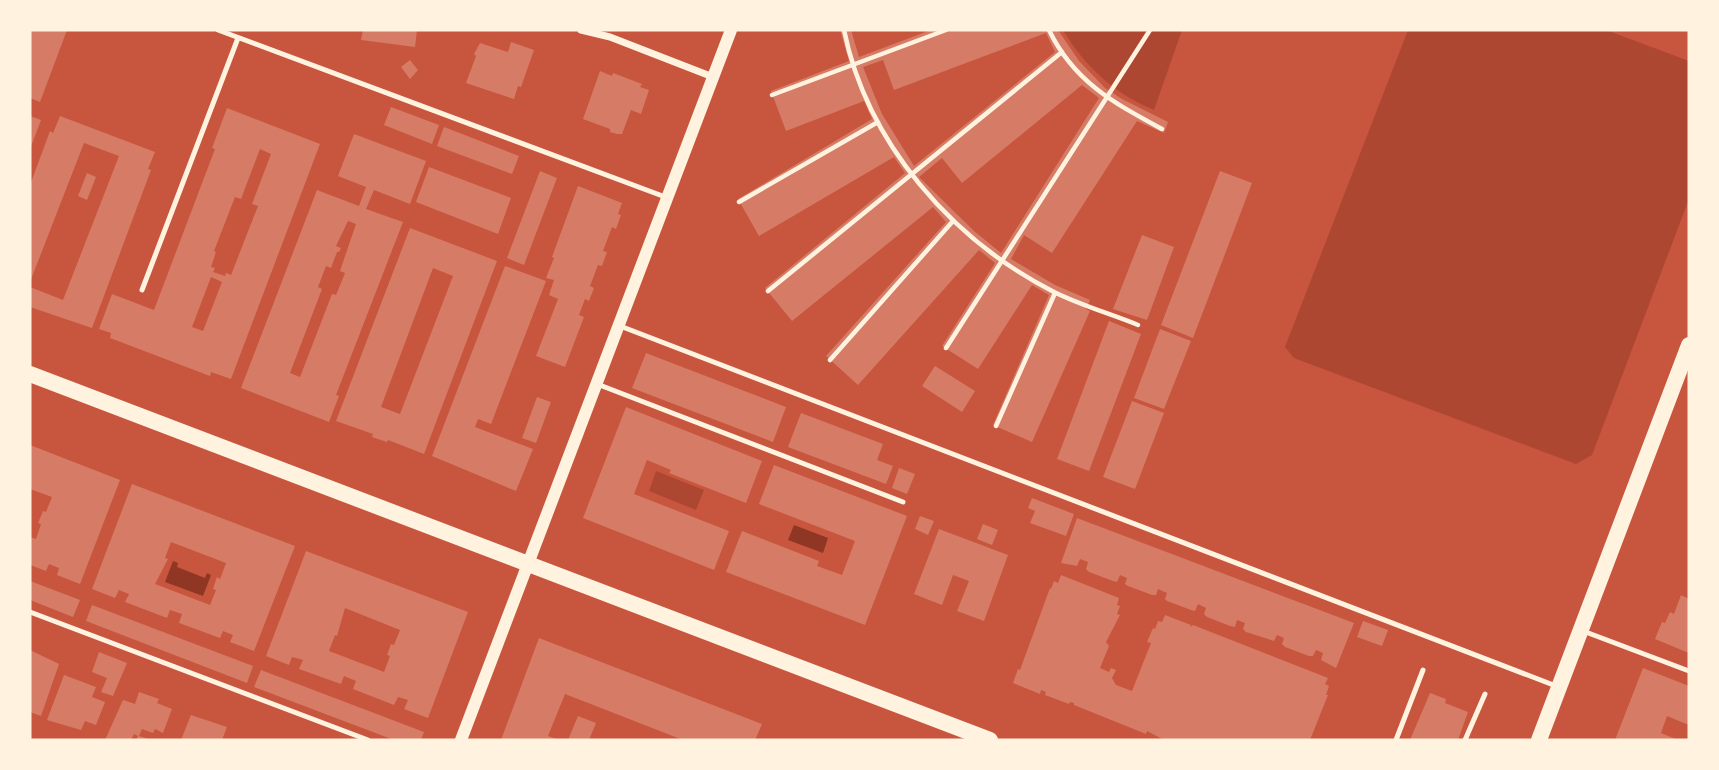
<svg xmlns="http://www.w3.org/2000/svg" width="1719" height="770" viewBox="0 0 1719 770" font-family="'IBM Plex Sans',sans-serif">
	<rect width="100%" height="100%" fill="#c8553d"/>
	<path fill="#ae4732" d="M1063,30h119l-28,80c-39,-16 -69,-43 -91,-80z
		M1408,30h198l83,31v138l-97,256 -16,9 -282,-106 -9,-11z
		M656,471l48,19 -8,20 -47,-19z"/>
	<path fill="#8f3625" d="M794,525l34,13 -5,15 -35,-13z
		M173,561l5,2 -1,4 28,11 2,-5 4,2 -8,21 -38,-14z"/>
	<path fill="#d67c66" fill-rule="evenodd" d="M30,30h37l-27,72 -10,-4z
		M363,30h54l-2,17 -54,-7z
		M840,30h11l8,27 72,-27h127l21,31 26,27 17,11 46,23 -4,11 -27,-12 -85,132 -28,-18 -13,24 44,26 35,15 -4,9 4,2 -58,131 -39,-17 56,-130 -17,-10 -54,84 -36,-23 53,-83 -16,-13 -121,135 -32,-29 120,-134 -13,-15 -141,114 -27,-33 140,-115 -11,-16 -135,79 -21,-37 134,-80 -8,-18 -78,30 -15,-40 78,-30zM1046,33l9,19 -141,114 -32,-52 -19,-47 20,-7 11,30zM1082,85l17,13 -98,155 -27,-22 -55,-54 23,-19 20,25z
		M511,42l23,8 -13,37 -3,-1 -4,13 -48,-16 10,-27 -2,-2 6,-11 28,9z
		M410,60l8,10 -8,9 -9,-12z
		M600,71l12,5 1,-3 29,11 -2,3 9,3 -8,24 -10,-4 -9,24h-5l-7,-2v-3l-27,-10z
		M391,107l48,18 -7,19 -48,-19z
		M227,108l93,36 -89,235 -20,-7 -1,4 -100,-38 1,-5 -12,-4 13,-35 42,16 61,-161 -3,-1zM260,149l11,5 -19,50 6,2 -27,69 -5,-2 -1,3 -12,-4 2,-4 -4,-1 5,-15 -2,-1 21,-54 6,2zM211,277l11,5 -19,49 -11,-4z
		M30,116l11,4 -11,29z
		M60,116l95,36 -7,17 3,1 -59,158 -62,-21v-20l33,13 56,-144 -35,-13 -54,139v-97l20,-54 3,2z
		M444,127l75,29 -7,18 -75,-28z
		M354,134l72,27 -16,43 -36,-14 -8,19 37,13 -67,173 3,1 -10,26 -88,-34 76,-198 42,16 7,-19 -28,-11zM348,221l8,3 -16,47 5,2 -9,22 -4,-1 -32,83 -10,-4 32,-84 -4,-2 8,-21 5,2 6,-16h2l2,-4 -5,-2z
		M429,167l82,31 -13,36 -82,-32z
		M540,171l17,7 -33,87 -17,-7z
		M1220,171l32,12 -59,155 -32,-13z
		M87,173l9,4 -9,23 -9,-4z
		M578,186l44,17 -4,11 3,1 -5,14 -4,-2 -9,24 4,1 -5,14 -4,-1 -8,21 4,2 -5,13 -4,-2 -6,16 5,2 -19,50 -29,-11 22,-57 -9,-4 5,-15 -8,-2 8,-20 -2,-1z
		M410,228l87,33 -73,193 -36,-14 -1,2 -15,-5 1,-3 -37,-13zM433,268l20,8 -53,138 -19,-7z
		M1142,235l32,12 -27,73 -34,-11z
		M505,266l41,15 -55,143 -13,-5 -3,8 58,22 -17,42 -84,-35z
		M1109,321l32,13 -52,137 -32,-12z
		M1160,329l31,12 -27,68 -30,-11z
		M646,353l140,54 -13,35 -141,-54z
		M935,366l40,25 -13,21 -40,-26z
		M537,397l14,5 -15,41 -14,-5z
		M1132,401l32,12 -29,76 -32,-12z
		M626,407l136,54 -16,42 -77,-30 2,-3 -24,-10 -13,34 95,37 -15,39 -131,-52z
		M801,413l82,31 -6,16 16,6 -7,18 -98,-37z
		M30,445l90,35 -40,104 -23,-9 2,-7 -10,-4 -3,7 -16,-6v-28l6,2 5,-15 -3,-1 5,-12 3,1 6,-15 -22,-8z
		M774,465l133,51 -42,109 -139,-53 16,-41 77,30 -2,5 25,9 13,-34 -96,-37z
		M899,468l16,6 -8,20 -15,-6z
		M132,484l163,62 -41,105 -24,-9 3,-7 -10,-4 -3,7 -41,-15 3,-9 -12,-4 -3,8 -42,-16 4,-8 -10,-4 -4,8 -23,-9zM171,542l55,21 -6,16 -3,-2 -4,12 3,1 -6,15 -55,-21 13,-25 -3,-1z
		M1032,498l42,16 -8,22 -36,-13 5,-12 -7,-3z
		M920,516l14,5 -6,14 -13,-6z
		M1077,518l277,105 -18,45 -15,-8 2,-7 -7,-3 -3,6h-4l-24,-9 -3,-3 2,-6 -7,-3 -3,6 -28,-9 -3,-3 2,-6 -8,-3 -2,7 -5,-1 -23,-9 -3,-3 2,-6 -8,-4 -3,7 -4,-1 -24,-9 -2,-2 2,-6 -9,-4 -2,6h-4l-24,-9 -3,-2 2,-6 -7,-3 -3,7 -4,-1 -24,-9 -3,-3 2,-7 -8,-3 -3,7 -16,-3z
		M983,524l15,6 -6,15 -15,-6z
		M939,529l69,26 -24,66 -27,-10 12,-30 -16,-6 -11,30 -28,-11z
		M306,551l162,61 -40,106 -24,-9 4,-9 -10,-3 -4,8 -41,-16 3,-8 -12,-5 -3,8 -42,-15 4,-9 -11,-3 -3,8 -23,-9zM345,608l55,22 -6,15 -3,-1 -4,11 3,1 -6,16 -55,-21 6,-16 2,1z
		M1061,575l58,23 -2,7 3,1 -3,8 3,1 -14,27 3,4 -9,22 9,4 2,-4 5,2 -4,8 4,7 16,6 19,-48 -4,-1 6,-14 2,1 3,-8 4,1 3,-7 26,10 -1,2 3,-2 135,53 -3,6 4,2 -3,9h2l-18,45h-146l-17,-9 -1,3 -72,-29v-2l-4,-1 -1,2 -24,-9 1,-3 -5,-2 -1,4 -27,-11 5,-14 2,1 30,-82 1,1 3,-8 4,2z
		M30,581l50,19 -7,17 -43,-17z
		M1681,595l8,4v54l-34,-14 7,-17 3,1 5,-11 4,2z
		M92,605l161,61 -6,17 -161,-62z
		M1363,621l25,9 -6,16 -25,-9z
		M539,638l223,86 -7,16h-72l-118,-46 -17,42 11,4h-58z
		M30,650l29,14 -18,52 -11,-4z
		M99,652l28,11 -14,33 -12,-4 6,-14 -15,-6z
		M1643,668l46,18v39l-22,-9 -6,17 17,7h-63z
		M261,670l163,62 -3,8h-27l-140,-53z
		M64,675l32,12 -4,10 13,5 -9,23 -11,-4 -4,9 -34,-10z
		M139,692l20,7 -2,4 15,6 -9,24 -8,-4 -2,4 -11,-4 -3,7 12,4h-15l2,-4 -4,-2 -3,6h-26l18,-40 12,4z
		M1430,693l16,6 -1,4 23,9 -10,28h-48z
		M191,715l36,12 -5,13h-41z
		M578,716l18,7 -7,17h-21z"/>
	<g fill="none" stroke-linecap="round" stroke-linejoin="round">
		<path stroke="#fff3e0" stroke-width="4.5" d="M844,30c23,113 108,210 210,262 26,13 57,22 84,33
			M1049,30c25,52 65,73 113,99
			M772,95l174,-65
			M739,202l139,-80
			M768,291l294,-239
			M946,348l204,-318
			M830,360l123,-139
			M996,426l59,-133"/>
		<path stroke="#fff3e0" stroke-width="5" d="M218,30l450,168
			M142,290l96,-252
			M620,326l936,360
			M597,384l306,118
			M30,612l338,128
			M1583,631l106,40
			M1396,740l27,-70
			M1465,740l20,-46"/>
		<path stroke="#fff3e0" stroke-width="7" d="M581,30l29,7 103,40"/>
		<path stroke="#fff3e0" stroke-width="12" d="M461,740l270,-710"/>
		<path stroke="#fff3e0" stroke-width="16" d="M30,374l960,366
			M1539,740l150,-395"/>
	</g>
	<rect width="1719" height="770" fill="none" stroke="#fff3e0" stroke-width="63"/>
</svg>
